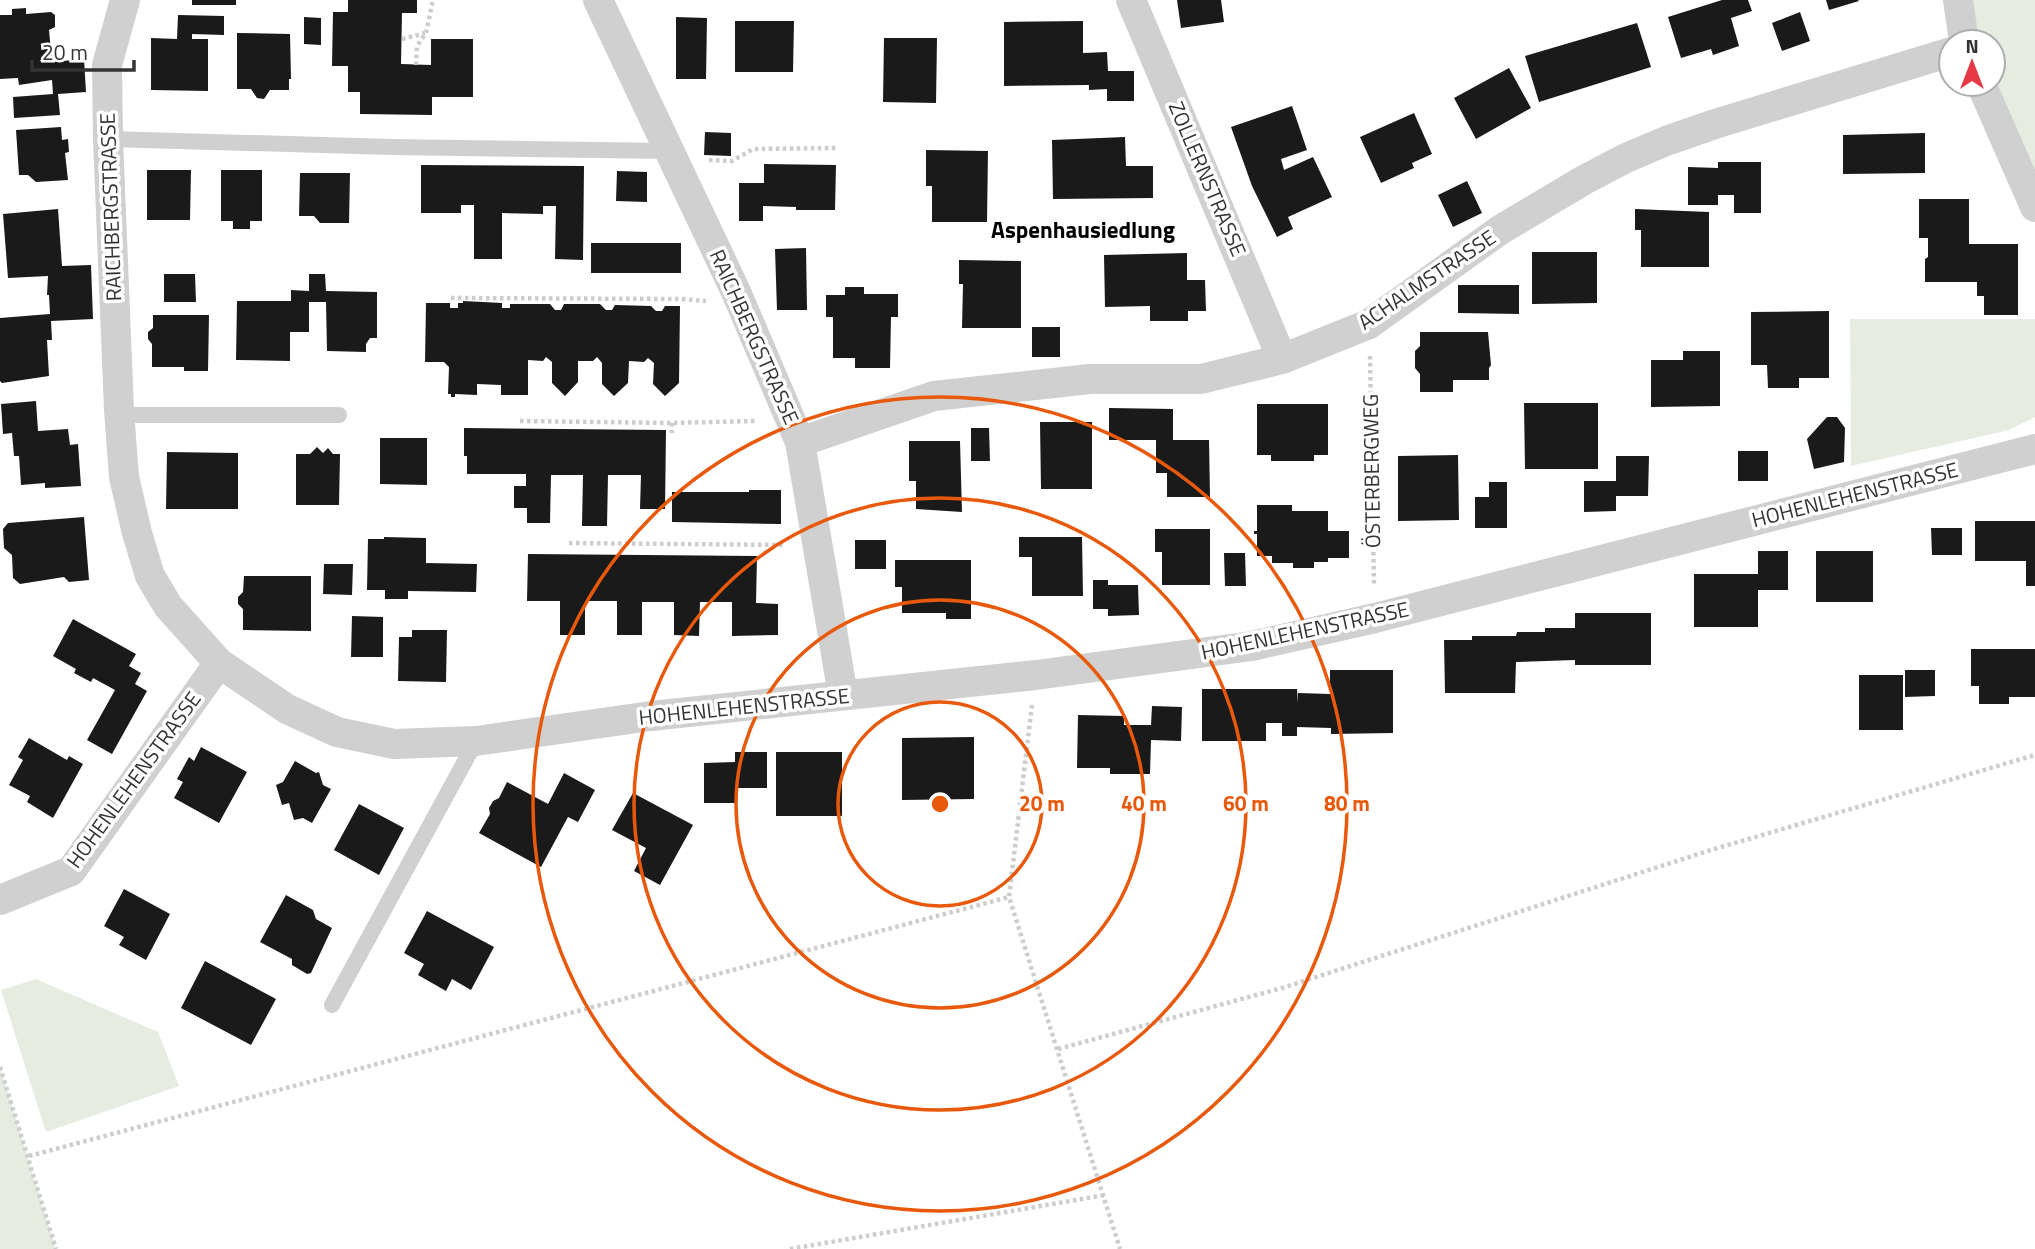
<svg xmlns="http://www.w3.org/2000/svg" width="2035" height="1249" viewBox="0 0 2035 1249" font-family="'Titillium Web',sans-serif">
	<rect width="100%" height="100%" fill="#fff"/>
	<path fill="#e6ecdf" d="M1958,0h77v207l-42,-123v-42h-29z
		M1850,319h185v98l-26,13 -158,36z
		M36,979l122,53 21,54 -133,46 -45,-142z
		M0,1067l56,182h-56z"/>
	<path fill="#1a1a1a" d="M192,0h44v5h-44z
		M348,0h69v13h-15l-1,51 30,1v-26h42v58h-41v18l-72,-1v-22h-12v-26h-16l1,-54h15z
		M1177,0h44l3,22 -43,6z
		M1722,0h26l4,11 -21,7 8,28 -26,9 -2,-6 -30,9 -13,-41z
		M1826,0h32l1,1 -30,9z
		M26,8v6l25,-2 4,3v12l-6,3 3,32 32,-3 2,33 -28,2 2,21 -46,3 -1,-21 40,-3 -1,-14 -33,5 -1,-7 -18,1v-64h12v-6z
		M1800,12l10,29 -28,10 -10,-28z
		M178,15l46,1v19l-32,-1v5h16v52l-57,-1v-52l26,1z
		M304,17l17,1v27l-17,-1z
		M676,17l31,1 -1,61h-30z
		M735,21h59l-1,51h-58z
		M1083,21v32l24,-1 1,19h26v30h-27v-12l-18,1v-5l-85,1v-64z
		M1637,23l14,44 -112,35 -14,-46z
		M237,33l53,1 1,45h-2v11h-19l-6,9 -7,-1 -6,-9h-14z
		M884,38h53l-1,65 -53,-1z
		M1509,68l22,40 -55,31 -22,-41z
		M1292,106l15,44 -26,9 3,11 29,-13 19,40 -44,20 5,12 -16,8 -25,-51 -21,-59z
		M1414,113l18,41 -20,9 2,5 -33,15 -21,-46z
		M61,127l1,13 6,-1 1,13 -4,1 3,27 -32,2 -8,-7h-9l-3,-45z
		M705,132l26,1v23l-27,-1z
		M1925,133v40l-82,1v-39z
		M1125,137l1,29h27v32l-100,1 -1,-59z
		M926,150l62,1 -1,71h-55v-36h-6z
		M1718,162h43v51h-27v-18h-16v10h-30v-38l30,1z
		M764,164l72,1 -1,45h-39v-3l-33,-1v15h-24v-38h25z
		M421,165l163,1 -1,94 -28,-1 1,-53h-13v8l-41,-1v46h-28v-54h-13v8h-40z
		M147,170h44l-1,50h-43z
		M221,170h41v51h-12v8h-17v-8h-12z
		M617,171l30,1v30l-31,-1z
		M300,173h50l-1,50h-29l-6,-7h-15z
		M1467,181l15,32 -29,14 -15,-32z
		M1919,199h50v45h49v71h-34v-19h-7v-14h-52v-23l3,-2v-19h-9z
		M58,209l4,57 29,-1 2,54 -42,2 1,19h-5l2,36 -47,7 -2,-2v-63l50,-4 -1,-19h-2l1,-19 -40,2 -5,-64z
		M1635,209l74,3v55h-68v-37h-6z
		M591,243h90v30h-90z
		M806,248l1,62h-30l-2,-61z
		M1532,252h65v51l-65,1z
		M1187,253v27h18l1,31h-18v10h-38v-15l-45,1 -1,-52z
		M959,260l62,1v67h-59l1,-44h-4z
		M164,274h31l1,28h-32z
		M309,274h16l1,17 51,1v46h-7l-4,6v8l-39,-1 -1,-49h-17v30h-19v29l-54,-1 1,-59h54v-11l18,1z
		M1458,285h61v29l-61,-1z
		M845,287h19v7h34v23h-7l-1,51h-35v-10h-22v-41h-7v-22h19z
		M463,301l39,2v5h8v-4h40l5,6h6l3,-6h36l6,6h6l3,-5 36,1 5,5h6l3,-5h15l-1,77 -14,13 -12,-12 1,-21 -6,-5 -4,4 -15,-1 -1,22 -14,13 -12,-12v-21l-5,-6 -4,4h-15v21l-13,14 -13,-13v-21l-6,-5 -3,4 -15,-1v35h-27v-10l-24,-1v11l-22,-1v3h-4v-3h-3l1,-27 -5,-5h-19l1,-59h24v5h8v-5h5z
		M1829,311v67h-30v10h-31l-1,-23h-16v-53z
		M153,315h56l-1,56h-24v-4h-32v-23l-4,-5v-7l5,-4z
		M1032,327h28v30h-28z
		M1420,332h68l3,33 -2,3v12h-36v12h-33v-18l-5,-6v-17l5,-5z
		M1683,351h37v55l-69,1v-47h32z
		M36,401l2,30 30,-2 2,16 8,-1 3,42 -36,2v-5l-24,2 -2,-29h-5l-2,-23 -9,1 -2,-30z
		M1524,403h74v66h-73z
		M1257,404h71v51h-14v6h-43v-6h-14z
		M1109,408l64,1v31h36l1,57h-43v-24h-11v-33h-47z
		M1827,417h10l8,11 -1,34 -30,7 -7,-30z
		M1040,422h52v67h-51z
		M464,428l202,2 -1,79h-25l1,-34h-33l-1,51h-25l1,-51h-32l-1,48h-23v-15h-13v-22h12v-12h-59v-18h-3z
		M971,428h18l1,33h-19z
		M380,438h47v47l-47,-1z
		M909,441h51l2,71 -46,-3v-28h-7z
		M317,447l6,6 5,-5 5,6h7l-1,51h-43v-51h14z
		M1738,451h30v30h-30z
		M167,452l71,1v56h-72z
		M1458,455l1,65 -61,1v-65z
		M1616,456h33l-1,40h-32v15l-32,1v-31h32z
		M1489,482h18v46h-32v-31h14z
		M749,490h32v34l-109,-2v-30h77z
		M1257,505h35v6h36v20h21v27h-21v4h-14v6h-21v-5h-21v-7h-15v-22h-3v-3h3z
		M84,517l5,63 -20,2 -5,-5 -44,7 -7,-6 -1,-23 -8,-7 -1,-19 5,-6z
		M1975,521h60v65h-9v-25h-51z
		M1931,528h31v27h-30z
		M1155,529h55v56h-48v-33h-7z
		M384,537l42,1v25l51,1 -1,28 -68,-1v8h-23v-9h-18l1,-51h16z
		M1019,537h63l1,59h-51v-39h-13z
		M855,540h31v29h-31z
		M1758,551h30v39h-30v37h-64v-53h64z
		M1816,551h57v51h-57z
		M1224,553h21l1,33h-21z
		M528,554l229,2 -1,47 22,1v31l-46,1v-34h-32l-1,34 -25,-1v-33h-32v33h-25v-34h-32v34h-25v-34h-33z
		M895,560h76v59h-25v-6h-44v-26h-7z
		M324,564h29l-1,31 -29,-1z
		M244,576h67v55l-68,-1v-21l-5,-5v-7l5,-5z
		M1093,580h15v5h30l1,30 -31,1v-7h-15z
		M1575,613h76v52h-76v-5l-59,2 -1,31h-70l-1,-53h28v-4h44l1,-4h28v-4h30z
		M352,616l31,1v40h-32z
		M73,619l63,35 -7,12 12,7 -6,11 12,7 -35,63 -25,-14 28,-50 -22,-12 -2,4 -17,-9 2,-4 -23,-13z
		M412,630h35l-1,52 -48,-1 1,-44h13z
		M1971,649h64v48h-26v7h-30v-18h-8z
		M1330,670h63v63l-62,1v-6l-34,-1v9h-15v-13h-16v18h-64v-52h95l1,14v-10l32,1z
		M1905,670h30v26l-30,1z
		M1859,675h44v55h-44z
		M1152,706l30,1 -1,34 -30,-1 -1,34h-40v-6h-33l1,-53 46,1v9h27z
		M974,737v62l-72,1v-62z
		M29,738l38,22 2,-4 14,8 -30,54 -26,-16 3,-6 -21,-11 14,-25 -5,-3z
		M201,747l46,25 -28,51 -45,-25 9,-16 -6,-3 12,-22 5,4z
		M735,752h32v36h-32v15h-31v-40l31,-1z
		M776,752h66v64h-66z
		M295,761l21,12 3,-1 4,13 8,4 -19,34 -9,-5 -9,2 -5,-17 -7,2 -6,-20 7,-3z
		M564,773l31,17 -17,32 -10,-5 -27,50 -62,-34 11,-19 -1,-6 4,-7 6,-3 8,-16 41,22z
		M633,793l60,32 -33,60 -26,-14 12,-23 -34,-18z
		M359,804l45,24 -25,47 -45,-25z
		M124,889l46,25 -24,46 -27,-15 5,-8 -20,-11z
		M286,895l27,15 3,9 16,9 -21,45 -4,1 -15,-9v-6l-32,-17z
		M427,911l67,36 -23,43 -19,-11 -6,12 -28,-16 6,-11 -20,-11z
		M205,961l71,38 -25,46 -70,-37z"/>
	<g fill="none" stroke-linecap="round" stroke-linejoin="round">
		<path stroke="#cdcdcd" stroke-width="4.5" stroke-dasharray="3.5 3.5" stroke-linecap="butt" d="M402,39l23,-6
			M416,65l1,-19 9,-13 7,-33
			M709,160l23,1 21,-12 84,-1
			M451,298l231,1 24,2
			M1370,356l4,229
			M520,421l152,2 84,-2
			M672,423v10
			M569,543l216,2
			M1032,705l-23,192 111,352
			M1058,1049l224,-61 429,-138 324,-95
			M0,1067l56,182
			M29,1156l980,-259
			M790,1249l315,-54"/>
		<path stroke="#d0d0d0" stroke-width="16" d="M108,139l284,8 278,4
			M119,415h220
			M332,1005l144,-264"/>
		<path stroke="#d0d0d0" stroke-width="30" d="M125,0l-18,65 1,74 11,271 5,67 13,56 13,43 18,30 51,57 68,46 50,23 57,12 82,-3 175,-25 385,-41 216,-29 123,-28 660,-169
			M598,0l139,294 63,148 43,253
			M1131,0l151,359
			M1958,0l6,42
			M1981,84l54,123
			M800,442l134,-46 156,-17h111l81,-20 87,-35 131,-94 84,-50 42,-22 40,-17 49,-17 236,-72
			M0,900l71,-29 148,-208"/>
	</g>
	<g fill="none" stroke="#e8590c" stroke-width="3.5">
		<circle cx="940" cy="804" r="102"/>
		<circle cx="940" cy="804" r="204"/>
		<circle cx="940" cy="804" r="306"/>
		<circle cx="940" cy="804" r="407"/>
	</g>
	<g text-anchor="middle" stroke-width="7" stroke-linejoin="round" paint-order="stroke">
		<g font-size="21" fill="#333" stroke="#fff">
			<text transform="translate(1207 179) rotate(67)" y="7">ZOLLERNSTRASSE</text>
			<text transform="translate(111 207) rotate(-92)" y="7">RAICHBERGSTRASSE</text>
			<text transform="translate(1427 280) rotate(-34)" y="7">ACHALMSTRASSE</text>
			<text transform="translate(754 337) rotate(66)" y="7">RAICHBERGSTRASSE</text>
			<text transform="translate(1372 471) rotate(-91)" y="7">ÖSTERBERGWEG</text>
			<text transform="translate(1855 495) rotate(-14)" y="7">HOHENLEHENSTRASSE</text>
			<text transform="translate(1305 631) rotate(-12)" y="7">HOHENLEHENSTRASSE</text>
			<text transform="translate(744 707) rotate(-6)" y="7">HOHENLEHENSTRASSE</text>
			<text transform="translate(134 780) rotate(-54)" y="7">HOHENLEHENSTRASSE</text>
		</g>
		<g font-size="23" font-weight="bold" fill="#000" stroke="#fff">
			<text x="1083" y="238">Aspenhausiedlung</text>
		</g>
	</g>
	<circle cx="940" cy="804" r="10" fill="#e8590c" stroke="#fff" stroke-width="3.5"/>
	<g font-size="21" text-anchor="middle" font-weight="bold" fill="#e8590c" stroke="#fff" stroke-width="7" stroke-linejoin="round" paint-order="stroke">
		<text x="1042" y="811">20 m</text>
		<text x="1144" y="811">40 m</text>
		<text x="1246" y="811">60 m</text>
		<text x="1347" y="811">80 m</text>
	</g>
	<g transform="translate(1972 63)"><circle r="33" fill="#ffffff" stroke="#adadad" stroke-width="2"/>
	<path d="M0-5L12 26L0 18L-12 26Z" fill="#e63946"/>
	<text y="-10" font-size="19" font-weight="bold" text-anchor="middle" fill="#333333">N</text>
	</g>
	<path d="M32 60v10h102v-10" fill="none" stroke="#333333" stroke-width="3.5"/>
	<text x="42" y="60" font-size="21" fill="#333333" stroke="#ffffff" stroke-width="5" paint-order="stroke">20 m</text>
</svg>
